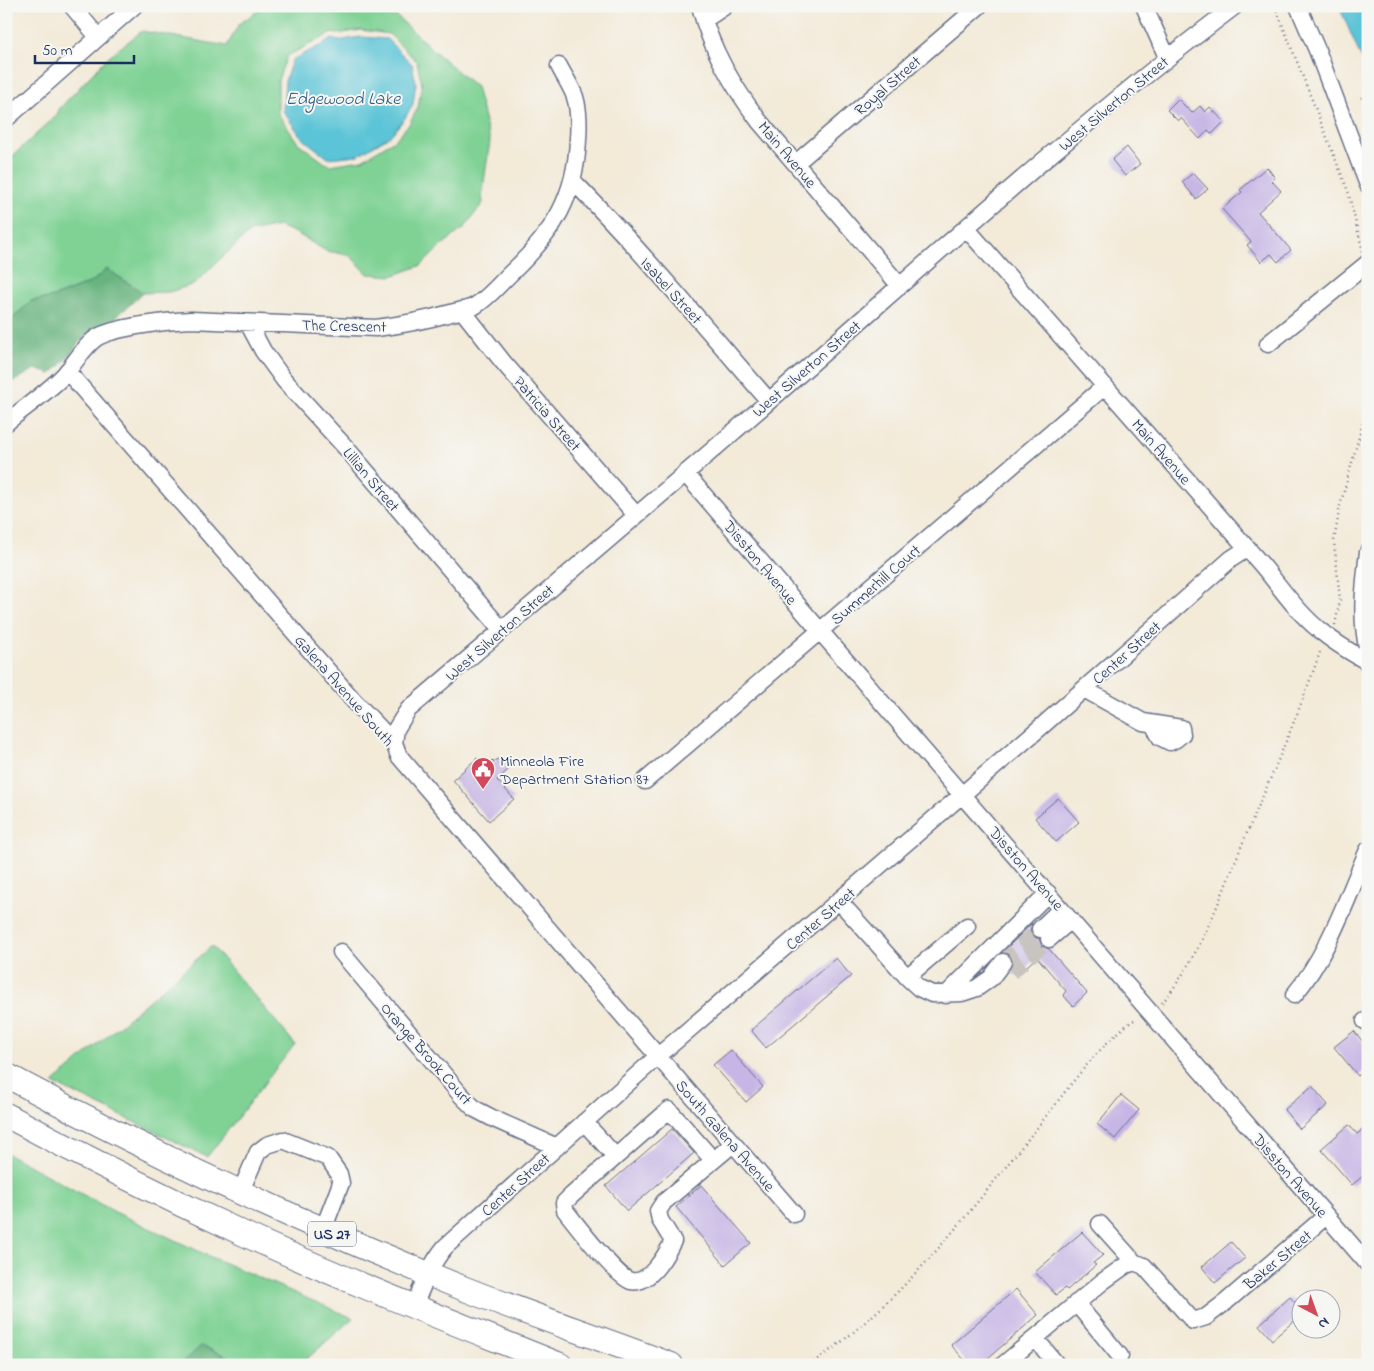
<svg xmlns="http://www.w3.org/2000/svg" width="1374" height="1371" viewBox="0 0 1374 1371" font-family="'Indie Flower',sans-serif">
	<rect width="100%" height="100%" fill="#f6f6f2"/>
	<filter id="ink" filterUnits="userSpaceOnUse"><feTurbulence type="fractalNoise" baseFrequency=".02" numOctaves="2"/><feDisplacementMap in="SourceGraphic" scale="10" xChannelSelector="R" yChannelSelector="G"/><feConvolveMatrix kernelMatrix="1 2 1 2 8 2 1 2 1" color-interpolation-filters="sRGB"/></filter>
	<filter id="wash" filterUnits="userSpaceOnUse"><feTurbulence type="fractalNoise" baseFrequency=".0096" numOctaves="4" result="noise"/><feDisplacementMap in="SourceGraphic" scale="20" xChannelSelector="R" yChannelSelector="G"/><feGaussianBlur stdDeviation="1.12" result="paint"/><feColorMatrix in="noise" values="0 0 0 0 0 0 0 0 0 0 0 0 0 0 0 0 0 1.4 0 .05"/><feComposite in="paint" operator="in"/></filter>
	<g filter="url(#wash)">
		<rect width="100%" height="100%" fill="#f3ead8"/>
		<path fill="#7fd294" stroke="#4d8079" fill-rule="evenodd" d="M265,6h121l47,44 43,37 14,54 -8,54 1,8 -19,25 -23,18 -19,19 -30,11 -24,-2 -19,-19 -23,-4 -30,-18 -18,-7 -28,6 -31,28 -24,24 -26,8 -26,1 -36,-24 -15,13 -38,15 -23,4 -25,24v-163l50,-46 4,-8 48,-51 34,-26 85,15 12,-22zM361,30l28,4 28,28 5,23 -4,22 -8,16 -14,16 -34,21 -32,5 -5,-2 -27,-20 -20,-29v-34l9,-24 45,-23 5,1z
			M212,946l83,98 -88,113 -154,-74z
			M6,1153l109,59 96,45 142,61 -53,47h-64l-5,-7 -30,-12 -21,19h-174z"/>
		<path fill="#67b47e" stroke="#41726e" d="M107,269l36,24 -37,33 -15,6 -11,9 -16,21 -13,12 -16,-5 -29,17v-61l25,-24 23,-4 38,-15z
			M201,1346l30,12 5,7h-56z"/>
		<path fill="#5bc4d7" stroke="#3b7a9a" d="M1339,6h29v68z
			M361,37l26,2 25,25 4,19 -3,21 -8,14 -14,17 -33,20 -30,3 -26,-20 -19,-27 2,-30 7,-21 41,-21 4,2z"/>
		<g id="blocks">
			<path fill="#c6b5e5" d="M1178,99l14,14 8,-7 5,6 5,-5 14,15 -12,12 -4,-4 -8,9 -19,-21 -3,3 -11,-11z
				M1127,147l13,17 -15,12 -13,-16z
				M1267,167l8,11 -3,3 9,10 -23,21 33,38 -13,12 -7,-8 -10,8 -14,-17 4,-3 -29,-33 20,-17 -2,-2z
				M1193,173l15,16 -12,10 -14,-17z
				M477,758l8,9 7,-7 2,2 5,-4 10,11 -12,11 17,19 -25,22 -36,-41z
				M1058,798l21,24 -23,20 -21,-24z
				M1032,923l-2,8 2,5 7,3 3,7 7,3 38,44 -14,13 -10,-11 3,-4 -29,-34 -21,19 -6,-7 3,-5 -1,-5 -3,-5 -6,-2z
				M836,958l15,18 -85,72 -15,-18z
				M1354,1031l14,17v20l-10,8 -24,-29z
				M731,1050l32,37 -17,15 -33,-37z
				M1312,1086l16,19 -28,24 -16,-19z
				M1121,1095l18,15 -24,29 -18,-15z
				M1349,1125l8,9 11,-9v47l-16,13 -31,-36z
				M672,1129l22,24 -67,58 -21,-25z
				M701,1185l50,58 -26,22 -49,-58z
				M1082,1232l21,23 -10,8 3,2 -29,25 -2,-2 -9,7 -21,-23z
				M1231,1242l14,16 -30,25 -13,-16z
				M1016,1289l22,26 -58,50h-11l-18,-20z
				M1290,1297l12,13v4l-30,26 -13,-15z"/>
		</g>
	</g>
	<g filter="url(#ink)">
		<use href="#blocks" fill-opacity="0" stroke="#677089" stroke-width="1"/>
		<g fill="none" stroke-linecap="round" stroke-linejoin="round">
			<path stroke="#c8c5c0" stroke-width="16" stroke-dasharray="16 8" stroke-linecap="butt" d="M1003,962l37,-33
				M1011,972l38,-33"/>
			<g stroke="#677089" stroke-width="19">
				<path id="minor" d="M72,6l26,31
					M700,6c11,44 33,80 59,115l141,165
					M1144,6l23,51
					M1298,6l19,44 51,135
					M704,20l21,-14
					M6,119l128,-113
					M796,163l183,-157
					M573,181c69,70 132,146 196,220
					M966,228l295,336c18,21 34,46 56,64 15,13 33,24 51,34
					M462,310l41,52 133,153
					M248,323l15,28 21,29 63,69 155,181
					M1268,344l100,-81
					M67,371l287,330 40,42 5,13 395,458
					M6,423c18,-15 37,-28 54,-44 14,-13 21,-30 36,-41 17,-11 73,-17 95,-18l185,8c25,-3 50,-8 75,-15 7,-2 15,-3 22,-6 15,-8 27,-24 40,-36 40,-38 63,-75 65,-132 1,-14 1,-29 -3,-42 -4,-11 -11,-21 -16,-31
					M685,473l135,158 548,633
					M1368,552c-4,34 -8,66 0,99
					M1084,689l59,33 38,6 1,6 -6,5 -6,3 -10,-5 -7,-13
					M394,743l2,-14 12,-19c129,-110 258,-218 385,-330 145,-127 288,-258 442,-374
					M645,781l460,-395
					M839,901l68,76 12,11 13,6 30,-1 15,-5 14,-10 12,-16
					M1040,929l21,-20
					M1049,939l22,-19
					M341,952l120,143 14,14 19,10 63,28
					M907,977l60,-51
					M946,995l102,-102
					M1294,995c35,-42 52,-95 74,-145
					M1365,1021l3,1
					M584,1122l31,34
					M713,1160l-44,-50 -98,86 -7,7 1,7c10,13 53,69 66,71 18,4 35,-26 42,-40l-13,-21 -2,-9 6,-9 69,-58
					M240,1193l18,-41 9,-7 16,-5 45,18 11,16 2,9 -18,47
					M1100,1224l34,38
					M1076,1303l44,53
					M414,1306c9,-21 16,-41 31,-59l212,-190 385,-331 189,-167 17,-11
					M1035,1338l22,27
					M1003,1365l99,-83 24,-17 8,-3 10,4 49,55 13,-4 21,-16 99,-85"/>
			</g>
			<g stroke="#677089" stroke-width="26">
				<path id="highway" d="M6,1075c149,81 302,151 459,214 68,27 138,50 206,76
					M6,1115c78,42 156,81 236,118 104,48 211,89 318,132"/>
			</g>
			<path stroke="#677089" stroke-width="2.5" stroke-dasharray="1 4" stroke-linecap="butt" d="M1275,6l73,185 15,61
				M1361,98l7,-3
				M1367,282l1,9
				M1335,625l5,-25 -6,-59 6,-35 28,-102
				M1162,1003c39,-47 59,-108 82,-163 27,-63 55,-126 77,-191
				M809,1365c93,-61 159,-152 228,-237 23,-29 44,-59 70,-85 10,-9 18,-18 29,-24"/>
			<use href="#minor" stroke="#fff" stroke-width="16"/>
			<use href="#highway" stroke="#fff" stroke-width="24"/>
		</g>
	</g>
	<defs>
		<g id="civic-pin" transform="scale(1.25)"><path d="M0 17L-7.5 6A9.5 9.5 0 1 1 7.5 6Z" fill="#d1495b" stroke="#f6f6f2"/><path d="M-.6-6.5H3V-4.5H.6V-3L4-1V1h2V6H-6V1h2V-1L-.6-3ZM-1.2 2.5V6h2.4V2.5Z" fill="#fff"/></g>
	</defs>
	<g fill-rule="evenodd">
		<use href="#civic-pin" x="483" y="769"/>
	</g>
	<g text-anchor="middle" stroke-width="4" stroke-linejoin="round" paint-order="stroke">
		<rect fill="#f6f6f2" stroke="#5d6b8a" stroke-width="1" x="308" y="1221.5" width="48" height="25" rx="4"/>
		<g font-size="15" font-weight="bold" fill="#1b2f5e">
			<text x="332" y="1239">US 27</text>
		</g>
		<g font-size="16" fill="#1b2f5e" stroke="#f6f6f2">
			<text transform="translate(887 85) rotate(-41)" y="6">Royal Street</text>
			<text transform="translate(1113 103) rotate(-40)" y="6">West Silverton Street</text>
			<text transform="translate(788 154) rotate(50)" y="6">Main Avenue</text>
			<text transform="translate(672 290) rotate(48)" y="6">Isabel Street</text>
			<text transform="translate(344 325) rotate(1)" y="6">The Crescent</text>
			<text transform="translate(806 368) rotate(-41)" y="6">West Silverton Street</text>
			<text transform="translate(548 413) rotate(49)" y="6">Patricia Street</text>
			<text transform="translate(1162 451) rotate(49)" y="6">Main Avenue</text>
			<text transform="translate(372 479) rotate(50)" y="6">Lillian Street</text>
			<text transform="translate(761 562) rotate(50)" y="6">Disston Avenue</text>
			<text transform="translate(875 584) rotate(-41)" y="6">Summerhill Court</text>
			<text transform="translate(499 632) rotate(-41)" y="6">West Silverton Street</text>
			<text transform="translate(1126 652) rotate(-42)" y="6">Center Street</text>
			<text transform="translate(345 690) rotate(49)" y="6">Galena Avenue South</text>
			<text transform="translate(1027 868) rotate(49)" y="6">Disston Avenue</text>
			<text transform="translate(820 918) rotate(-41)" y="6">Center Street</text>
			<text transform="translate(427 1053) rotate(49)" y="6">Orange Brook Court</text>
			<text transform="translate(726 1135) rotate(49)" y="6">South Galena Avenue</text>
			<text transform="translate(1291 1175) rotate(49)" y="6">Disston Avenue</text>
			<text transform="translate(515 1184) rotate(-42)" y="6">Center Street</text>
			<text transform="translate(1277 1259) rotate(-40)" y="6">Baker Street</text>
		</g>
		<g font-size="16" fill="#1b2f5e" stroke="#f6f6f2" text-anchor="start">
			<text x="500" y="766">Minneola Fire<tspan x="500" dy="18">Department Station 87</tspan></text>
		</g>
		<g font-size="18" font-style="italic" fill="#2e5c82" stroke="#f6f6f2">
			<text x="343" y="104">Edgewood Lake</text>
		</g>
	</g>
	<rect width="1374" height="1371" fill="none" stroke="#f6f6f2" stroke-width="25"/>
	<g transform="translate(1316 1314) rotate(139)"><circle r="24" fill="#f6f6f2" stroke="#9ea6b7"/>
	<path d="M0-4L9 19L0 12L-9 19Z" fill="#d1495b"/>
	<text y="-8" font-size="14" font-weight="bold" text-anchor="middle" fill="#1b2f5e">N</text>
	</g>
	<path d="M35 55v8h99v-8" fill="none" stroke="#1b2f5e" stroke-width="2.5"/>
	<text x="42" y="55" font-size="15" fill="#1b2f5e" stroke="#f6f6f2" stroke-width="4" paint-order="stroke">50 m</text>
</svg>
